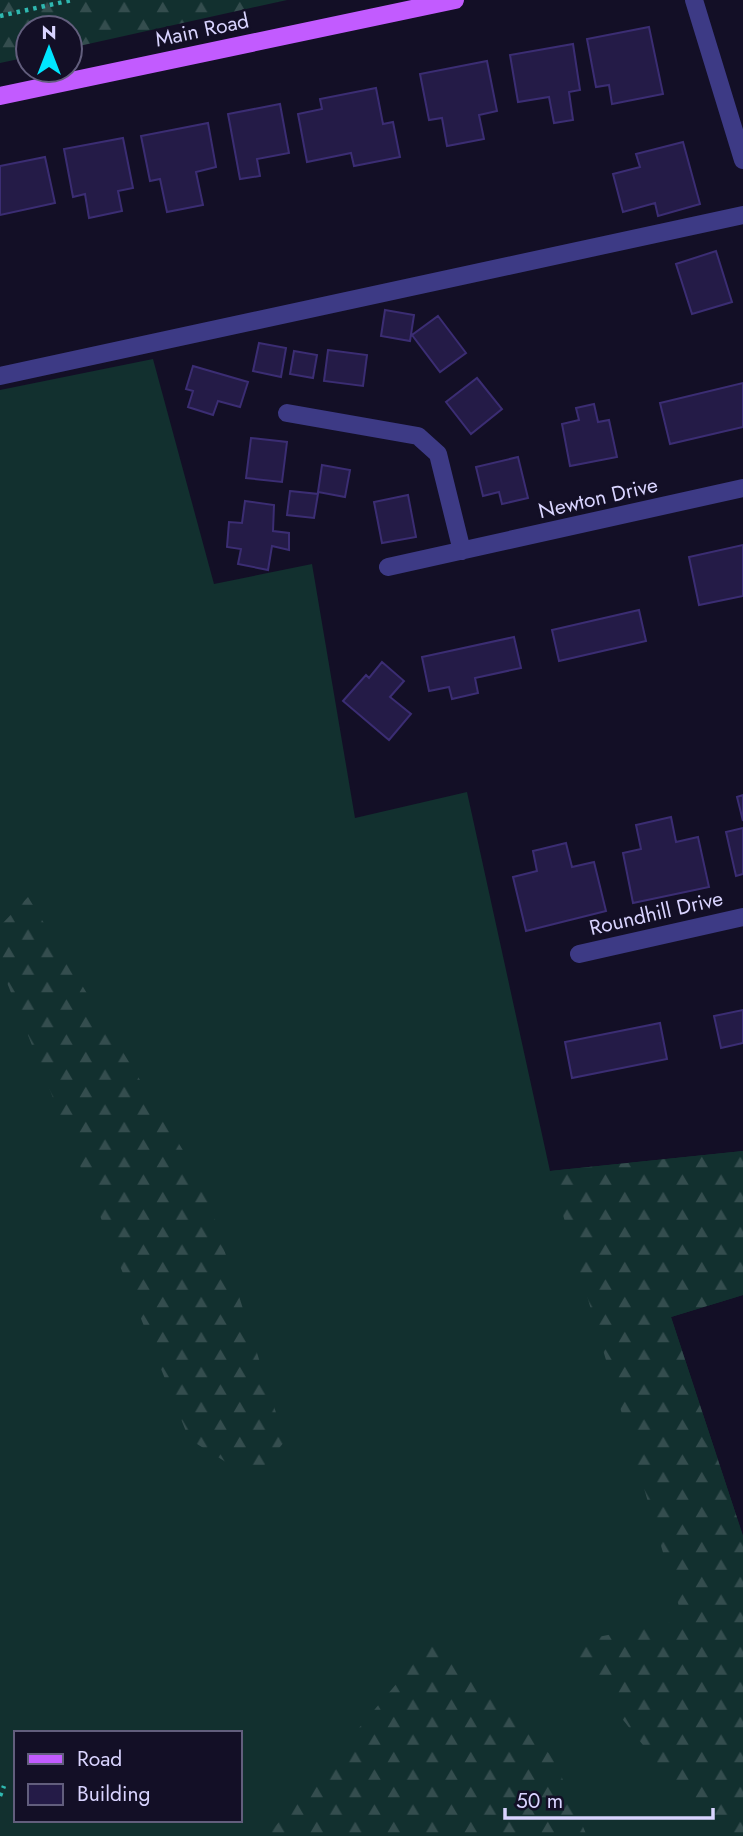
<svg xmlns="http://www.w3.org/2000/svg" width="743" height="1836" viewBox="0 0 743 1836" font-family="Jost,sans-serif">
	<defs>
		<pattern id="forest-firs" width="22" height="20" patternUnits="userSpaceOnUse" patternTransform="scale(1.75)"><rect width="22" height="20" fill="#12302f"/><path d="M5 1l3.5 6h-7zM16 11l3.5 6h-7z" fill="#344d4e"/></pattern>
	</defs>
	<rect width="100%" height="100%" fill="#130f26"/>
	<path fill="#12302f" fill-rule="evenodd" d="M153,359l61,225 98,-20 43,254 112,-26 83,379 193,-20v144l-72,22 72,219v300h-743v-1446zM16,1733h224v87h-224z"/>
	<path fill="url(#forest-firs)" d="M0,0h287l-217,48v-20h-42v29l-28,6z
		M28,897l175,286 82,258 -32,38 -64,-40 -189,-474v-39z
		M743,1151v144l-72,22 72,219v300h-28l-152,-192 120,-24 -133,-449z
		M432,1642l121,115 34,79h-320z"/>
	<path fill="#241b47" stroke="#3b2d73" stroke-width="2" d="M649,27l14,67 -51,10 -3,-19 -13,2 -9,-48z
		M573,44l7,46 -11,2 4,28 -19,3 -5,-26 -31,5 -8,-47z
		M487,61l10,50 -18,4 5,24 -37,7 -5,-28 -13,2 -9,-46z
		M376,88l7,36 10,-2 7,35 -46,9 -3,-13 -44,9 -9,-48 24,-5 -2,-10z
		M280,104l9,49 -32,6 3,17 -20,3 -12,-65z
		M208,123l8,44 -20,5 7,33 -36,7 -7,-33 -10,2 -9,-45z
		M123,138l10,50 -15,3 4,20 -33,7 -4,-24 -12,3 -9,-48z
		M683,142l17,62 -42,12 -3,-13 -32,9 -10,-38 27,-7 -4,-13z
		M45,157l10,46 -55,12v-49z
		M716,251l16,51 -40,12 -16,-50z
		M385,310l29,5 -4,26 -29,-5z
		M438,316l28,37 -26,19 -28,-37z
		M259,343l27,5 -5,29 -28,-6z
		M328,350l39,5 -4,31 -39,-5z
		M294,351l23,4 -4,23 -23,-4z
		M193,366l55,16 -8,25 -22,-6 -5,14 -25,-8 5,-16 -7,-2z
		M477,378l25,31 -31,25 -25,-32z
		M743,383v44l-73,17 -10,-41z
		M594,404l4,18 11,-2 8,37 -47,9 -8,-42 17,-4 -3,-12z
		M251,438l36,4 -5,40 -36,-4z
		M518,457l10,41 -26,6 -3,-12 -16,4 -7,-29z
		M322,465l28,5 -5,27 -27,-5z
		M290,491l28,3 -4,24 -27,-3z
		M408,495l8,42 -34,6 -8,-41z
		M245,501l29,4 -1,26 16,2v17l-17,-4 -4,24 -30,-6 3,-15 -14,-2 2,-25 13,1z
		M743,545v51l-44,9 -10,-48z
		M639,610l7,31 -87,20 -7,-31z
		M514,637l7,31 -46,10 3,15 -26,6 -3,-12 -20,4 -7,-34z
		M382,662l22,19 -14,16 21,17 -22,26 -46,-39 23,-26 3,3z
		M743,795v26l-6,-24z
		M671,817l5,25 22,-5 11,50 -76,16 -10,-50 18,-4 -5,-24z
		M743,828v46l-7,2 -10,-44z
		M566,843l6,24 22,-5 12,49 -80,20 -13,-54 24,-6 -4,-20z
		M743,1010v33l-22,5 -7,-32z
		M660,1023l7,36 -95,19 -7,-36z"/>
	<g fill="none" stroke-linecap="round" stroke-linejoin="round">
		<path stroke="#2fb8b0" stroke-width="4.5" stroke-dasharray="3.5 5" stroke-linecap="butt" d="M0,16l72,-16
			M0,1796l4,-10"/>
		<path stroke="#3d3a85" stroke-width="18" d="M694,0l49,160
			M0,376l743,-161
			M287,413l131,23 20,18 24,97
			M388,567l355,-79
			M579,954l164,-37"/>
		<path stroke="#c25bff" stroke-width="18" d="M0,96l455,-96"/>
	</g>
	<g text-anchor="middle" stroke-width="5" stroke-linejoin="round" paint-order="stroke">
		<g font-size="21" fill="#d9d4ff" stroke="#130f26">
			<text transform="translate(202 30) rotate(-12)" y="7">Main Road</text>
			<text transform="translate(598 498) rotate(-13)" y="7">Newton Drive</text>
			<text transform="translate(656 913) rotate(-13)" y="7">Roundhill Drive</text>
		</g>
	</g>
	<rect x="14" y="1731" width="228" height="91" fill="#130f26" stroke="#625e7d" stroke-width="2"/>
	<rect x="28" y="1754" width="35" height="10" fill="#c25bff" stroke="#625e7d" stroke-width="2"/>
	<text x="77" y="1766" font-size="21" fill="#d9d4ff">Road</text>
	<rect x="28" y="1784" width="35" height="21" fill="#241b47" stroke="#625e7d" stroke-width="2"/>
	<text x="77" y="1801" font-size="21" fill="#d9d4ff">Building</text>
	<g transform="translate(49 49)"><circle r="33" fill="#130f26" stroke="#625e7d" stroke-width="2"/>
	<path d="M0-5L12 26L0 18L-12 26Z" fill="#00e5ff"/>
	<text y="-10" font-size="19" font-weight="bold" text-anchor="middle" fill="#d9d4ff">N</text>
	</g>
	<path d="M505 1808v10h208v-10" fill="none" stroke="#d9d4ff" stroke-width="3.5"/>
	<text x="516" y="1808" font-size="21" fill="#d9d4ff" stroke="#130f26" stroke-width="5" paint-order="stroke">50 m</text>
</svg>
